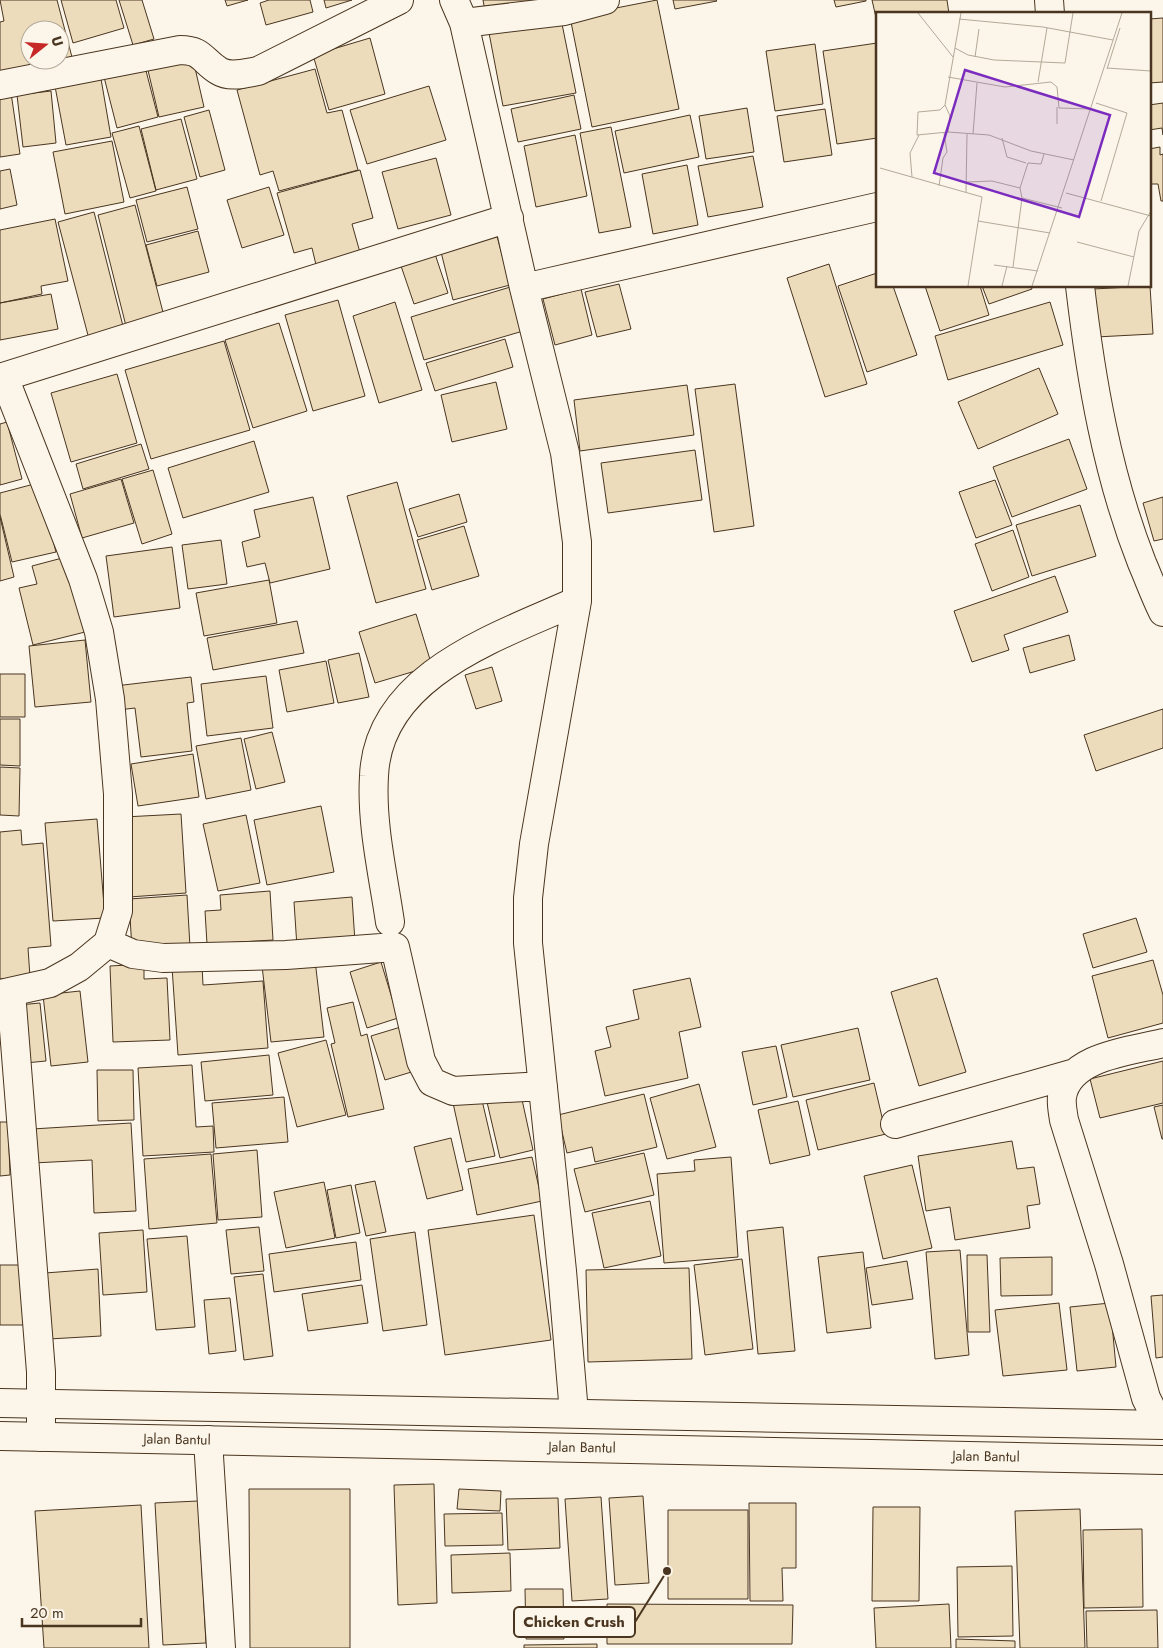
<svg xmlns="http://www.w3.org/2000/svg" width="1163" height="1648" viewBox="0 0 1163 1648" font-family="Jost,sans-serif">
	<rect width="100%" height="100%" fill="#fbf6e9"/>
	<path fill="#ecdcbc" stroke="#4a3520" fill-rule="evenodd" d="M0,0h57l16,61 -73,18v-57l4,-1zM30,30h30v30h-30z
		M61,0h55l8,28 -51,15z
		M119,0h23l12,39 -21,6z
		M225,0h23l-21,6z
		M269,0h41l3,12 -47,13 -6,-22z
		M324,0h28l-26,8z
		M483,0h83l-80,17z
		M657,0l22,109 -87,18 -22,-110z
		M673,0h43l1,1 -42,8z
		M834,0h32v1l-30,6z
		M872,0h75l2,14h-72v8z
		M1163,18v64l-14,1v-64z
		M561,19l15,74 -73,13 -14,-73z
		M370,38l15,56 -56,16 -16,-55z
		M877,43v95l-40,6 -14,-93z
		M815,44l8,60 -48,7 -9,-60z
		M192,55l12,52 -45,10 -12,-51z
		M145,67l13,50 -41,11 -13,-51z
		M315,69l12,44 15,-3 16,60 -79,21 -6,-20 -13,4 -23,-85z
		M100,73l11,64 -45,8 -12,-64z
		M10,86l10,68 -20,3v-70z
		M429,86l17,54 -79,24 -17,-54z
		M51,91l5,52 -33,4 -6,-52z
		M574,95l7,34 -63,13 -7,-33z
		M1163,103v32l-1,-7 -13,2v-25z
		M747,108l7,44 -48,7 -7,-43z
		M825,109l7,46 -48,7 -7,-46z
		M209,110l16,60 -25,7 -16,-60z
		M690,115l9,42 -75,16 -9,-42z
		M181,119l16,60 -41,11 -15,-61z
		M139,126l17,65 -26,7 -18,-65z
		M611,127l20,100 -32,6 -19,-100z
		M575,135l12,61 -51,11 -12,-61z
		M112,141l12,61 -59,12 -12,-62z
		M1160,147v8l3,-1v47h-2l-3,-17h-9v-35z
		M753,156l10,51 -55,10 -10,-51z
		M436,158l15,57 -53,14 -16,-57z
		M687,165l11,60 -45,9 -11,-60z
		M10,169l7,36 -17,4v-38z
		M360,170l13,48 -21,6 9,32 -44,13 -5,-21 -18,5 -17,-60z
		M187,187l11,42 -51,13 -11,-42z
		M269,187l15,48 -42,13 -15,-48z
		M135,205l29,111 -38,10 -28,-111z
		M94,212l30,118 -35,9 -31,-117z
		M55,219l13,62 -27,5 1,8 -42,9v-73z
		M198,231l11,41 -52,14 -11,-41z
		M497,236l13,49 -57,15 -12,-48z
		M434,251l14,42 -34,11 -14,-41z
		M829,264l38,120 -42,13 -38,-119z
		M877,273v13h16l24,69 -50,17 -29,-86z
		M619,284l12,45 -34,8 -12,-45z
		M517,285l13,44 -106,31 -13,-43z
		M925,286h55l9,29 -49,16z
		M982,286h49l1,3 -43,15z
		M1150,286l3,48 -57,3 -3,-48z
		M581,289l11,46 -37,10 -12,-46z
		M51,294l7,35 -58,11v-37z
		M338,300l27,96 -52,15 -28,-96z
		M395,302l27,88 -43,13 -26,-87z
		M1050,302l13,43 -115,35 -13,-44z
		M279,323l28,88 -54,17 -28,-88z
		M505,339l8,28 -78,24 -9,-28z
		M224,341l26,89 -99,29 -26,-89z
		M1039,368l19,46 -80,35 -20,-47z
		M117,374l20,69 -66,19 -20,-69z
		M496,382l11,47 -55,13 -11,-47z
		M735,384l19,142 -40,6 -19,-143z
		M687,385l7,50 -114,16 -6,-51z
		M7,422l15,57 -22,6v-61z
		M1069,439l18,50 -75,28 -19,-50z
		M254,441l15,51 -86,26 -15,-50z
		M141,444l8,25 -66,20 -7,-25z
		M695,450l7,50 -94,13 -7,-50z
		M153,470l19,64 -30,10 -20,-65z
		M121,479l13,44 -52,15 -12,-44z
		M995,480l17,45 -36,13 -17,-46z
		M397,482l29,107 -50,14 -29,-107z
		M38,483l18,69 -44,10 -12,-48v-21z
		M459,494l8,28 -49,15 -9,-28z
		M313,497l17,72 -60,14 -5,-20 -18,4 -5,-25 18,-5 -6,-27z
		M1163,497v42l-9,2 -11,-38z
		M1080,505l16,51 -64,20 -16,-51z
		M0,517l14,60 -14,4z
		M464,526l15,50 -47,14 -15,-50z
		M1013,530l16,47 -37,14 -17,-47z
		M221,540l6,44 -39,5 -6,-44z
		M172,547l8,61 -66,9 -8,-61z
		M66,557l19,75 -52,13 -14,-57 18,-4 -5,-18z
		M1055,576l13,36 -64,23 5,15 -37,12 -18,-51z
		M269,580l8,43 -73,13 -8,-43z
		M416,614l16,52 -57,17 -16,-51z
		M297,621l7,32 -91,17 -6,-32z
		M1069,635l6,25 -45,13 -7,-25z
		M85,640l6,62 -56,5 -6,-61z
		M359,653l10,44 -31,6 -10,-43z
		M326,661l8,42 -47,9 -8,-42z
		M492,667l10,34 -26,8 -11,-34z
		M0,674h25v43h-25z
		M266,676l7,52 -66,8 -6,-52z
		M191,677l3,25 -7,1 5,48 -51,6 -6,-49 -17,2 -3,-24z
		M1163,709v39l-67,23 -12,-36z
		M0,719h20v47l-20,-1z
		M272,732l13,50 -29,7 -12,-50z
		M241,738l10,52 -45,9 -10,-53z
		M193,754l6,43 -61,9 -7,-42z
		M0,767l20,1 -1,48 -19,-1z
		M321,806l13,66 -67,13 -13,-65z
		M181,814l5,79 -57,4 -5,-80z
		M246,815l14,68 -42,8 -15,-67z
		M97,819l8,99 -52,3 -8,-98z
		M21,830l1,15 21,-2 8,103 -23,2 2,29 -30,2v-147z
		M270,891l3,49 -66,4 -2,-33 16,-1 -1,-15z
		M187,895l3,52 -58,3 -3,-51z
		M352,897l3,45 -58,5 -3,-45z
		M1136,918l11,34 -54,16 -10,-34z
		M315,960l9,77 -53,5 -9,-76z
		M1153,960l10,35v28l-55,15 -16,-62z
		M381,962l17,56 -31,10 -17,-56z
		M144,964v15l23,-1 3,62 -57,2 -3,-76z
		M202,965l1,20 60,-4 5,67 -90,7 -6,-88z
		M690,978l11,49 -22,5 9,46 -83,18 -10,-45 16,-4 -5,-20 33,-8 -6,-29z
		M937,978l29,94 -47,14 -28,-94z
		M80,991l8,71 -37,4 -8,-71z
		M353,1002l8,34 6,-2 17,75 -36,8 -17,-73 4,-1 -8,-35z
		M40,1003l6,58 -21,2 -6,-58z
		M404,1026l14,44 -33,10 -14,-44z
		M858,1028l12,52 -77,17 -12,-52z
		M326,1040l20,75 -49,12 -19,-74z
		M776,1046l11,51 -34,8 -11,-53z
		M269,1055l4,40 -68,6 -4,-39z
		M1163,1061v42l-63,15 -10,-39z
		M192,1065l4,62 17,-1 1,26 -71,4 -5,-88z
		M97,1070h36l1,50 -36,1z
		M874,1083l12,51 -68,16 -12,-50z
		M699,1084l17,63 -49,12 -17,-61z
		M644,1094l13,53 -62,15 -3,-15 -25,6 -9,-38z
		M521,1095l12,55 -33,8 -13,-56z
		M481,1096l14,60 -29,6 -13,-59z
		M284,1097l4,45 -72,6 -4,-45z
		M798,1101l12,54 -40,9 -12,-54z
		M1163,1105v34h-1l-8,-32z
		M0,1122h8l2,53 -10,1z
		M131,1123l5,88 -42,2 -2,-53 -59,3 -1,-34z
		M451,1138l12,52 -36,9 -13,-52z
		M1012,1141l5,28 17,-2 6,37 -13,2 3,22 -75,12 -5,-33 -24,4 -8,-55z
		M257,1150l5,67 -44,3 -5,-66z
		M644,1153l10,42 -69,17 -11,-43z
		M211,1154l6,69 -68,6 -5,-70z
		M532,1157l10,44 -65,14 -9,-46z
		M731,1157l7,100 -74,6 -7,-89 38,-3 -1,-11z
		M912,1165l20,83 -49,11 -19,-83z
		M375,1181l11,51 -20,4 -11,-51z
		M324,1182l11,56 -49,10 -12,-56z
		M351,1185l9,48 -24,5 -9,-48z
		M650,1201l11,55 -57,12 -12,-55z
		M534,1215l17,125 -106,15 -17,-125z
		M259,1227l5,44 -33,3 -5,-44z
		M783,1227l12,124 -37,3 -11,-123z
		M143,1230l4,62 -44,3 -4,-62z
		M415,1232l12,93 -44,6 -13,-92z
		M187,1236l8,91 -39,3 -9,-91z
		M356,1242l5,38 -87,12 -5,-38z
		M960,1250l9,105 -34,4 -9,-107z
		M863,1252l8,76 -44,5 -9,-76z
		M967,1255h20l3,77h-22z
		M1052,1257v38l-51,1 -1,-38z
		M742,1259l11,90 -48,6 -11,-90z
		M907,1261l6,38 -41,6 -6,-37z
		M0,1265h26v60h-26z
		M689,1268l3,91 -104,3 -2,-92z
		M98,1269l3,67 -52,3 -4,-66z
		M263,1274l10,82 -29,4 -10,-83z
		M362,1285l6,38 -60,8 -6,-37z
		M1163,1295v62l-7,1 -5,-62z
		M230,1298l6,53 -27,3 -5,-54z
		M1059,1303l8,67 -64,6 -8,-66z
		M1110,1303l6,64 -39,4 -7,-64z
		M434,1484l3,119 -39,2 -4,-120z
		M249,1489h101v159h-100z
		M459,1489l42,2 -1,20 -43,-2z
		M643,1496l6,87 -34,2 -6,-87z
		M601,1497l7,102 -36,2 -7,-102z
		M558,1498l2,50 -52,2 -2,-51z
		M198,1501l8,142 -43,2 -8,-142z
		M749,1503h47v65h-14l1,33h-33z
		M141,1505l8,143h-105l-9,-137z
		M873,1507h47l-1,94h-47z
		M1080,1509l5,139h-65l-5,-137z
		M668,1510h80v89h-80z
		M502,1513l1,32 -58,1 -1,-32z
		M1142,1529l1,78 -59,1 -1,-78z
		M510,1553l1,38 -59,2 -1,-38z
		M1012,1566l1,70 -55,1 -1,-70z
		M525,1589h38l1,50h-38z
		M607,1604l186,1 -1,39h-185z
		M949,1604l2,44h-75l-2,-40z
		M1157,1610l1,38h-71l-1,-37z
		M956,1639l59,2v7h-59z
		M597,1644v4h-73v-3z"/>
	<g fill="none" stroke-linecap="round" stroke-linejoin="round">
		<g stroke="#4a3520" stroke-width="30">
			<path id="minor" d="M454,0l10,23 60,265 41,165 12,89v59l-43,243 -6,54v45l34,328 12,142
				M1049,0l1,14
				M464,23l100,-12 41,-11
				M0,85l180,-35c23,0 22,11 39,21 11,7 27,2 39,0l141,-71
				M1080,286c11,94 27,188 62,277 7,16 13,33 21,49
				M524,288l353,-81
				M0,378l509,-160
				M390,922c-7,-48 -19,-98 -16,-146 4,-102 126,-140 203,-175
				M108,943l25,11 30,4 123,-3 109,-8 26,114 11,21 21,9 90,-5
				M11,992l30,380v65
				M0,994l50,-11 29,-16 29,-24 10,-32v-117l-8,-95 -11,-67 -16,-53 -79,-202
				M895,1124l180,-51
				M1159,1424l-13,-26 -37,-134 -45,-144c-1,-7 -3,-16 -2,-23 6,-41 69,-46 101,-54
				M208,1440l13,208"/>
		</g>
		<g stroke="#4a3520" stroke-width="30">
			<path id="primary" d="M0,1403l1163,22
				M0,1436l1163,24"/>
		</g>
		<use href="#minor" stroke="#fbf6e9" stroke-width="28"/>
		<use href="#primary" stroke="#fbf6e9" stroke-width="28"/>
	</g>
	<g text-anchor="middle" stroke-width="4" stroke-linejoin="round" paint-order="stroke">
		<g font-size="14" fill="#4a3520" stroke="#fbf6e9">
			<text transform="translate(177 1439) rotate(1)" y="5">Jalan Bantul</text>
			<text transform="translate(582 1447) rotate(1)" y="5">Jalan Bantul</text>
			<text transform="translate(986 1456) rotate(1)" y="5">Jalan Bantul</text>
		</g>
	</g>
	<g transform="translate(876 12)">
		<rect width="275" height="275" fill="#fbf6e9"/>
		<path fill="none" stroke="#b4a999" stroke-width="1" d="M42,1l35,44M85,1l-16,92 -5,5 -22,2 -1,23 31,-3 41,3 42,16 43,9M83,7l84,8 70,13M79,36l13,7 26,5 71,3 8,-50M99,45l4,-28M231,56l44,3M231,57l13,-41M72,65l57,10 46,-5 6,5 2,21 32,1M162,70l9,-54M220,91l31,10 -26,88M69,93l5,11 -2,16M181,112v-17M97,122l4,-51M126,126l5,19 19,6M4,156l102,29 -14,89M36,165l-2,-24 9,-18M91,170l25,-1 28,7M63,174l4,-28 4,-6 -3,-19M90,180l1,-58M190,181l85,23M146,186l40,10M102,209l72,12M201,230l57,15M118,253l44,6M137,255l9,-69 -2,-10 8,-25 13,1 3,-10M126,274l5,-20M156,274l90,-273M252,274l11,-55 12,-20"/>
		<path fill="#7b2cbf" fill-opacity="0.15" stroke="#7b2cbf" stroke-width="2.5" d="M89,58l145,45 -31,102 -145,-44z"/>
		<rect width="275" height="275" fill="none" stroke="#4a3520" stroke-width="2.5"/>
	</g>
	<path fill="none" stroke="#4a3520" stroke-width="2" d="M667 1571L635 1622"/>
	<circle fill="#4a3520" stroke="#fbf6e9" stroke-width="2" cx="667" cy="1571" r="5"/>
	<rect fill="#fbf6e9" stroke="#4a3520" stroke-width="2" x="514" y="1607" width="121" height="30" rx="5"/>
	<g font-size="15" text-anchor="middle" font-weight="bold" fill="#4a3520">
		<text x="574" y="1627">Chicken Crush</text>
	</g>
	<g transform="translate(45 45) rotate(73)"><circle r="24" fill="#fbf6e9" stroke="#b4a999"/>
	<path d="M0-4L9 19L0 12L-9 19Z" fill="#c62828"/>
	<text y="-8" font-size="14" font-weight="bold" text-anchor="middle" fill="#4a3520">U</text>
	</g>
	<path d="M22 1618v8h119v-8" fill="none" stroke="#4a3520" stroke-width="2.5"/>
	<text x="30" y="1618" font-size="15" fill="#4a3520" stroke="#fbf6e9" stroke-width="4" paint-order="stroke">20 m</text>
</svg>
